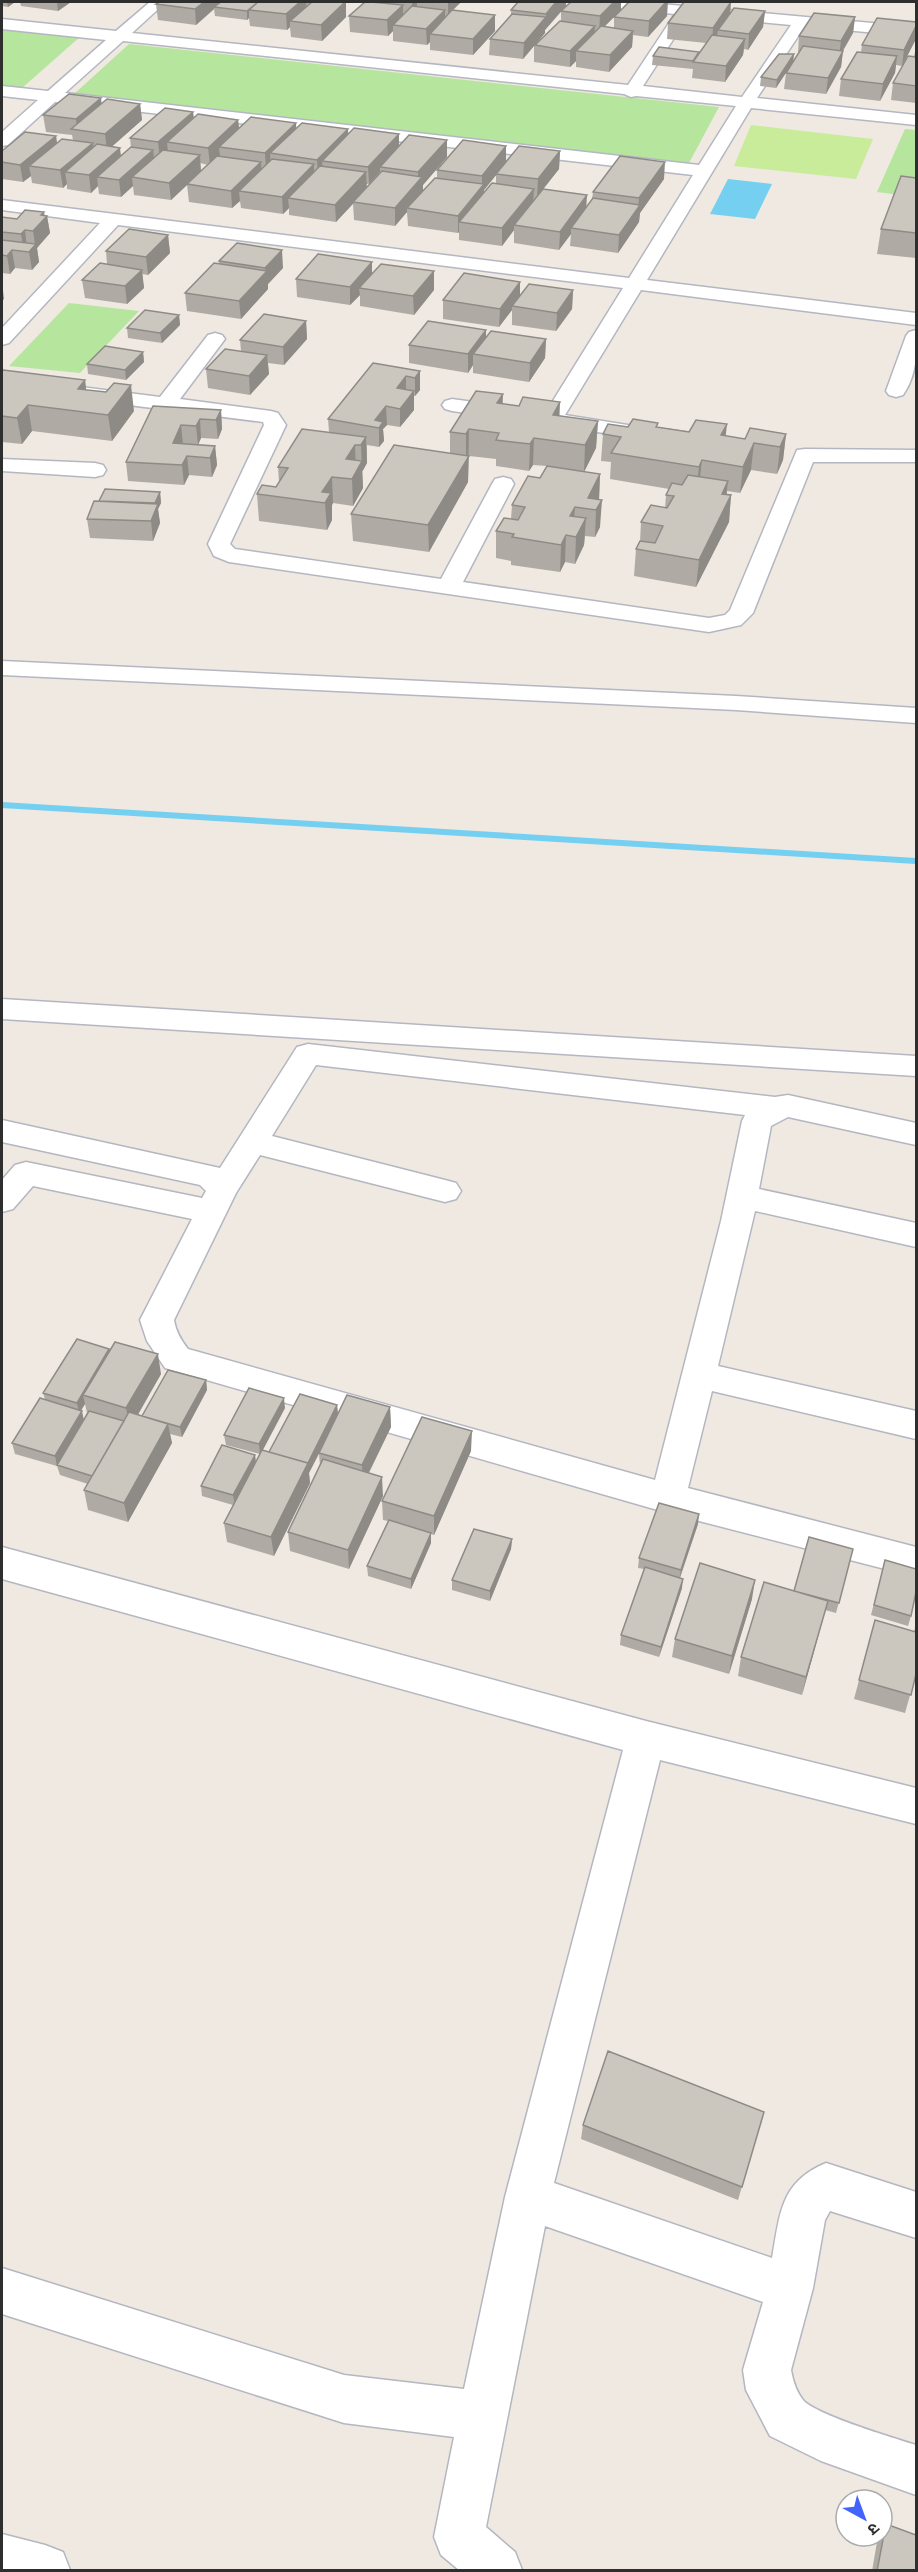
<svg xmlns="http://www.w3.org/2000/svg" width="918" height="2572" viewBox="0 0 918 2572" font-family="Rubik,'Noto Sans Devanagari',sans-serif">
	<rect width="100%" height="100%" fill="#efe9e1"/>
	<path fill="#b6e59e" d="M2,28l79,8 -59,52 -20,-2z
		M129,44l590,63 -30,56 -615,-69z
		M905,129l11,1v67l-39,-5z
		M69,303l70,8 -59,62 -71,-7z"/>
	<path fill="#c9ec9a" d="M751,125l122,14 -17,40 -122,-13z"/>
	<path fill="#75cff0" d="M728,179l44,5 -17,35 -45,-5z"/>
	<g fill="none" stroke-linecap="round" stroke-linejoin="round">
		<path fill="#75cff0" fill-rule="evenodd" d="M2,802l914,56v6l-914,-56z"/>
		<g stroke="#b4b7c1" stroke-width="3">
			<path id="minor" d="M150,2h16l-34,31 496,52 47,-71 -79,-7 -5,-2 -2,-3h50l277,25v10l-111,-11 -48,72 159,17v10l-165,-17 -104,172 269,33v12l-275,-35 -76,125 94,15 4,4 -4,4 -7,2 -200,-29 -7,-2 -3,-4 3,-4 7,-2 94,13 77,-124 -505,-63 -109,118 -7,2v-17l98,-105 -98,-13v-10l627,78 64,-103 -638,-73 -47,43 -6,1v-14l36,-32 -36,-4v-10l46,5 58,-51 -104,-11v-10l114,12zM689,15l102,10 -49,72 -99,-11zM123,41l501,53 7,3 5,-1 100,10 -37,59 -634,-72z
				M916,330c2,21 0,47 -13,65l-7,2 -7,-2 -3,-4 20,-55 3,-4z
				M215,333l7,2 3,4 -45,60 91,12 7,2 8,12 -56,119 5,5 206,30 51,-95 3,-5 8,-2 8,2 3,5 -51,98 246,36 16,-3 5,-5 67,-160 8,-1 111,1v12h-103l-60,151 -12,12 -32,7 -480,-70 -15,-6 -6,-12 56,-119 -1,-3 -261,-33v-12l158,20 48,-62z
				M2,459l93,4 8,2 3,5 -3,5 -8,2 -93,-6z
				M2,661l734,35 180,12v15l-180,-13 -734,-35z
				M2,999l914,57v20l-914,-57z
				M308,1044l467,53 13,-2 128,28v22l-128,-28 -17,9 -12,63 157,34v24l-161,-36 -37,155 198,45v28l-204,-48 -24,97 228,59v30l-248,-64 -503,-145 -18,-27 -7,-21 52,-101 -159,-33 -20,23 -11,3v-32l13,-15 11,-3 176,36 4,-7 -6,-6 -198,-43v-22l218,48 77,-121zM316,1065l429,50 -3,6 -21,100 -66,259 -467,-131c-7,-9 -12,-17 -14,-29l62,-127 24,-38 185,47 11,-3 5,-8 -5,-8 -11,-3 -173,-44z
				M2,1547l644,174 270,67v36l-256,-64 -106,423 218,75c8,-44 8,-76 54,-95l90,29v46l-86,-27 -5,9 -12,68 -22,82c2,11 5,21 12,30 13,15 91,38 113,45v50l-95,-34 -51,-25 -24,-46 -3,-20 20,-68 -218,-76 -59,301 29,25 7,18h-63l-18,-15 -7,-18 20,-100 -110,-14 -342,-109v-46l342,107 120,14 41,-192 118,-447 -621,-171z
				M2,2534l43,11 18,7 7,18h-68z"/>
		</g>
		<use href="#minor" fill="#fff" fill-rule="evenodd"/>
	</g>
	<path fill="#afaba4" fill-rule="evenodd" d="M2,2h13l-7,5 -6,-1z
		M20,2h51l-13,9 -37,-5z
		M160,2h186v15l-24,24 -31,-4 -1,-10 -3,3 -37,-4 -1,-8 -2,2 -32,-4 -1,-7 -18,16 -38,-5 -2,-16z
		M385,2h76l-9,8 43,21 -22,24 -43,-5v-8l-3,3 -34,-4v-10l-5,5 -38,-4 -1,-16 36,-13z
		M566,6l55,4 -17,17 10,1v-11l53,-1 -19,21 -15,-2 -1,12 -23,25 -33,-5v-6l-6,6 -36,-5v-16l-11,13 -34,-4 1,-16 21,-24v-5zM561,11v10l-24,22 8,-10v-3z
		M765,11l-2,16 -15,23 -4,-1 -1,6 -18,27 -33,-4 1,-9 -41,-4 1,-9 46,-2 7,-11 -39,-4 1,-16 62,-11z
		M855,17l-2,16 -10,18 -2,16 -15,27 -42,-5 2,-16 13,-21h-1l1,-16z
		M916,22v17l-14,27 -6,-1 -1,8 -15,28 -41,-5 2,-17 20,-27 1,-7z
		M916,48v55l-25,-3 2,-17 21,-27z
		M794,54l-1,8 -17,26 -16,-2 1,-9z
		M102,104h38l2,16 -31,27 10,8 10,-8 -1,-9 63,-26 1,7 44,1 1,8 57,-5v5l52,1v5l99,23 -24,28v6l14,-13v-8l69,-8 54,-11 -1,18 -16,20 44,19 5,-8 1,-8 71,-13 -24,34 -1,9 -21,31 -48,-7 1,-12 -12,16 -45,-7v-13l-12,16 -43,-6v-8l-1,1 -50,-7 -1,-14 -12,14 -41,-6 -1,-17 -17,19 -47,-7v-7l-6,6 -42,-6 -1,-7 -8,7 -43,-6 -2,-17 -16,15 -37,-5 -1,-9 -12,11 -22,-3 -1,-8 -7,7 -24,-4v-5l-4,4 -31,-5 -1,-7 -8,6 -21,-3v-28l54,-15 1,7 16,-3 -1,-5 -26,-3 -3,-17zM200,163l8,2 -7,6zM380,172v1l-14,15v-4h3zM496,175v8l-12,9v-2z
		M916,178v80l-39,-4 4,-25z
		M44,215l3,1 3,17 -13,15 2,14 -7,8 -17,-2 -5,6 -8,-1v-56l15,2z
		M168,235l2,18 -22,22 -6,-1 2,14 -17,16 -42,-6 -3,-18 25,-16 -1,-13z
		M219,261l64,7 -15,16v5l-27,30 -54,-8 -2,-18 34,-29z
		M372,262v12l62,-3v19l-20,25 -54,-9v-11l-10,10 -53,-8 -1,-18z
		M520,282v14l53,-6 -1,19 -16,22 -44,-6v-15l-13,17 -56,-8v-19z
		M179,315l1,10 -18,18 -34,-5 -1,-10z
		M306,321l1,18 -23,26 -16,-2 1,11 -19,21 -42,-7 -2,-19 35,-18 -1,-11z
		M486,337l60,2 -1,19 -16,24 -56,-9v-8l-5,8 -59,-10v-18z
		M143,352l1,10 -18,18 -38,-6 -1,-10z
		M373,363l47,8v19l-5,6h-1v14l-14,17 -13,-2 -4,4 1,12 -5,6 -12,-2v18l-5,9 1,16 -10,18 -20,-3 -1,2v15l-5,10 -68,-9 -2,-27 19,-7 3,-5 -1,-15 51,-35 -1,-13z
		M2,371l83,9 1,10 48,21 -22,30 -80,-10 -10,13 -20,-2z
		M502,404l57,12 39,5 -2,27 -12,24 16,2 -1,25 1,28 -5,10 -10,-1 -1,9 -9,19 -10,-2 -5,10 -49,-7v-4l-15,-3v-27l15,-12 1,-14 28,-27 7,-12 -14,-1 -4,6 -33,-5v-7l-27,-3v1l-1,25 -39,70 -76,-11 -2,-27 99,-61v-21z
		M153,406l68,4 1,19 -4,10 -17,-1 -3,7 17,1 2,19 -5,12 -23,-2 -5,10 -56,-4 -2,-19z
		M628,427h30l87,12 41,-5 -3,26 -6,14 -26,-4 -11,23 -13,-2v4h4l-2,27 -33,65 -62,-11 2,-27 4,-7 1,-20 24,-14 1,-13 3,-6 -59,-10 1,-17 -10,-1 2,-27z
		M160,492l1,11 -3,6 2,14 -7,18 -63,-3 -3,-19 12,-18z
		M109,1349l1,2 51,23 -23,41 4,1 64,-36 1,10 -25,47 -12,-3 2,9 -44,79 -40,-12 -4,-20 4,-6 -28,-9 -3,-9 -42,-12 -3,-11 33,-44 -2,-6zM85,1404l2,9 -3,7 -3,-9z
		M337,1405l1,8 52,-6 1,20 -22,46 14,23 -34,73 -59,-18 -2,-19 32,-66 -1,-12 -10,19 1,10 -36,73 -47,-14 -3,-19 9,-18 -31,-9 -1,-10 54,-31 1,7 4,-8 -34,-9 -2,-10 61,-27 -22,42 6,2z
		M471,1451l-37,84 -3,-1v9l-20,46 -43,-13 -1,-10 21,-45 -5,-1 -1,-19z
		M698,1524l-18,54 2,10 -23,69 -39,-12 1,-10 23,-66 -6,-1 1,-10z
		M512,1539l-1,10 -21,52 -38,-11v-10z
		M853,1549l-17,64 -11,-3 -23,85 -64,-19 3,-19 53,-66z
		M885,1560l26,56 -3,10 -37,-11z
		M752,1599l-23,75 -57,-17 3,-18z
		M875,1620l39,12 2,-9v51l-11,39 -51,-14z
		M764,2112l-26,88 -157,-61 2,-14z
		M886,2524l30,47h-44l6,-35h4v-7z"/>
	<path fill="#8e8b86" d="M7,2h8l-7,5z
		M57,2h14l-13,9z
		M204,2h17l-7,5v2l-18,16 -1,-16z
		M258,2l-9,8v8l-2,2v-9z
		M300,2h6l1,11 -17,8v6l-3,3 -1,-16z
		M346,2v15l-24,24 -1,-16z
		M412,2h5v5l-5,5z
		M448,2h13l-13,13z
		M556,2h10v4l-21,24v3l-22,26 1,-16 22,-26v-3z
		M614,2h7v8l-22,22 1,-16z
		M666,2h2l-1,14 -19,21 1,-16z
		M731,2l-1,16 -12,12 -1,6 -5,8 1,-16z
		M403,5v16l-10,4v6l-5,5 -1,-16z
		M445,10v16l-15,8v8l-3,3 -1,-16z
		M765,11l-2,16 -15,23 1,-16z
		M495,15v16l-22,24v-16z
		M855,17l-2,16 -14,24 2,-16z
		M595,26l-1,16 -18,9v10l-6,6v-16z
		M916,26v13l-14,27 2,-16z
		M633,31l-1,16 -23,25 1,-17z
		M745,39l-2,16 -18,27 1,-16z
		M843,51l-2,16 -15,27 2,-16z
		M794,54l-1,8 -17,26 1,-8z
		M897,56l-2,17 -15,28 3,-17z
		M101,98l2,17 -26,15 -1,-11z
		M140,104l2,16 -35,31 -2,-17z
		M193,112l2,17 -28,13 1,10 -8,8 -2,-18z
		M238,120l2,17 -21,10 1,9 -10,9 -2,-17z
		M296,123l1,17 -27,13 1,13 -5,5 -1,-18z
		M348,129l1,17 -27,15 1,11 -5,5 -1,-17z
		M399,134v17l-19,16v5l-11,12 -1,-17z
		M56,136l2,17 -29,13 2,10 -8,6 -3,-17z
		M447,140v17l-24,28v9l-16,14v4l-12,14v-18l23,-27v-9z
		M93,143l2,17 -30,12 2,12 -4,4 -3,-18z
		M506,146v17l-22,27v12l-25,20v10l-1,1v-17l24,-29v-11z
		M120,148l2,17 -25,12 1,9 -7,7 -2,-18z
		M153,150l2,17 -23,10 1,9 -12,11 -2,-17z
		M560,151l-1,18 -22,28 1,-18z
		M200,155l1,17 -30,28 -2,-17z
		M261,162l1,17 -23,12 1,10 -8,7 -1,-17z
		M665,162l-1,17 -24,34 -1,9 -21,31 1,-18 19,-28 1,-9z
		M314,164v18l-26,16 1,10 -6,6 -1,-17z
		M366,172l1,17 -31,33 -1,-17z
		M534,189l-1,17 -19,19v5l-12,16v-18z
		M587,195l-1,18 -15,15v6l-12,16 1,-18z
		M44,212l1,7 2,-3 3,17 -13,15 2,14 -7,8 -3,-18 6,-7 -2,-14 8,-16z
		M25,230l2,18 -3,4 -3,-18z
		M168,235l2,18 -22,22 -2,-18z
		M12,250l3,18 -5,6 -3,-18z
		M282,250l1,18 -15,16v5l-27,30 -2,-18 26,-27v-6z
		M372,262v18l-13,8 1,7 -10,10v-18z
		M142,270l2,18 -17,16 -2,-18z
		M434,271v19l-20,25 -1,-19z
		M2,282l2,17 -2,2z
		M520,282v18l-8,6v4l-13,17 1,-18z
		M573,290l-1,19 -16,22 1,-18z
		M179,315l1,10 -18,18 -2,-10z
		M306,321l1,18 -23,26 -1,-18z
		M486,330v18l-13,6v11l-5,8v-19z
		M546,339l-1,19 -16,24 1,-19z
		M143,352l1,10 -18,18 -1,-10z
		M267,355l2,19 -19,21 -1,-19z
		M420,371v19l-5,6v-18z
		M406,376v19l-9,-7z
		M85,380l3,26 -10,-17z
		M131,385l3,26 -22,30 -4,-26z
		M414,391v19l-14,17v-18z
		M503,394l-1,27 -5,-18z
		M560,402l-1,26 -7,13 1,-26z
		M28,405l4,26 -10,13 -5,-26z
		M386,406l1,19 -4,4 1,12 -5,6v-19l-4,-8z
		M221,410l1,19 -4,10 -2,-19z
		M200,419l1,19 -3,7 -2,-19z
		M598,421l-2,27 -12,24 1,-27z
		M727,424l-3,27 -3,-16z
		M181,425l2,19 -10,-1z
		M469,429l-1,53 -39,70 -1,-27 38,-65v-26z
		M786,434l-3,26 -6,14 3,-27z
		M366,437l1,26 -5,9 -1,-27z
		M534,438l-1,27 -4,6 1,-27z
		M754,443l-3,27 -11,23 3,-26z
		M355,445l1,26 -10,-12z
		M215,446l2,19 -5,12 -2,-19z
		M187,456l2,19 -5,10 -2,-20z
		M702,460l-3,27 -3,6 3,-26z
		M362,461l1,27 -10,18 -1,-27z
		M600,474l-1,27 -11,-3z
		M332,477l1,26 -1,2v15l-5,10 -2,-27 -3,-11z
		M728,481l-3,26 6,-12 -2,27 -33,65 3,-27 23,-66z
		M160,492l1,11 -3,6 2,14 -7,18 -2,-20 3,-14z
		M602,500l-2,27 -5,10 1,-27z
		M575,507l-2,27 -3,-18z
		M586,518l-2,27 -9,19 1,-27z
		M566,535l-1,27 -5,10 1,-27z
		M109,1349l3,10 -29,36 2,9 -6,9 -2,-10z
		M158,1354l3,20 -31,54 -4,-20z
		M206,1380l1,10 -25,47 -2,-10z
		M284,1398l1,10 -25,47 -1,-11z
		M337,1405l1,10 -29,58 1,10 -36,73 -3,-19z
		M390,1407l1,20 -28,57 -1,-19z
		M82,1411l2,10 -27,45 -2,-10z
		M168,1424l4,19 -44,79 -4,-19z
		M472,1431l-1,20 -37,84v-19z
		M255,1455l1,10 -21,41 -2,-11z
		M382,1477l1,19 -34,73 -1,-19z
		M699,1514l-1,10 -19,56 2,-10z
		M431,1533v10l-20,46v-10z
		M512,1539l-1,10 -21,52v-10z
		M683,1579l-1,9 -23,69 2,-10z
		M755,1580l-3,19 -23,75 3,-18z
		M828,1601l-5,18 -21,76 4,-18z"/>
	<path fill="#cbc7bf" stroke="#8e8b86" stroke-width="1.5" d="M160,2h44l-9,7 -39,-5z
		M221,2h37l-11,9 -33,-4z
		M258,2h42l-14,12 -37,-4z
		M312,2h33l-24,23 -31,-4z
		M365,2h6l32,3 -16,15 -38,-4z
		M518,2h38l-10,12 -35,-4z
		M571,2h43l-14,14 -39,-5z
		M629,2h37l-17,19 -35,-4z
		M684,2h47l-18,26 -45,-5z
		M412,6l33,4 -19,19 -33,-4z
		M734,8l31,3 -16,23 -31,-4z
		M452,10l43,5 -22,24 -43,-5z
		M814,13l41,4 -14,24 -42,-5z
		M512,14l34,3 -22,26 -34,-4z
		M877,18l39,4v4l-12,24 -42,-5z
		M560,21l35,5 -25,25 -35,-6z
		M601,26l32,5 -23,24 -34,-4z
		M712,35l33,4 -19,27 -33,-4z
		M803,46l40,5 -15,27 -42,-5z
		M659,47l40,5 -6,9 -40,-5z
		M857,52l40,4 -14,28 -42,-5z
		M779,54h15l-17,26 -16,-3z
		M908,56l8,1v29l-23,-3z
		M69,94l32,4 -25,21 -33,-4z
		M107,99l33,5 -35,30 -34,-5z
		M165,108l28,4 -35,30 -28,-4z
		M198,114l40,6 -30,28 -41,-6z
		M251,117l45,6 -31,30 -46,-6z
		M302,123l46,6 -31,31 -47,-7z
		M354,128l45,6 -31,33 -46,-6z
		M25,132l31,4 -36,29 -18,-3v-11z
		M409,135l38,5 -29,32 -38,-5z
		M62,139l31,4 -33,27 -31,-4z
		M463,140l43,6 -24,30 -45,-6z
		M97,144l23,4 -31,27 -24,-3z
		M519,146l41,5 -22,28 -42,-5z
		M131,147l22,3 -34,30 -22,-3z
		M163,150l37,5 -31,28 -37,-6z
		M217,156l44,6 -30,29 -44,-7z
		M620,156l45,6 -26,36 -46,-6z
		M272,159l42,5 -32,33 -43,-6z
		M320,166l46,6 -31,33 -47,-7z
		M382,171l40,6 -27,31 -42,-6z
		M901,176l15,2v55l-35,-4z
		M435,178l49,6 -26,32 -51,-8z
		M492,183l42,6 -32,39 -43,-6z
		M543,189l44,6 -27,37 -46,-7z
		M593,198l47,7 -21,30 -48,-7z
		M25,210l19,2 -3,3 6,1 -14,15 -8,-1 -4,4 -19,-2v-15l15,2z
		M129,229l39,6 -22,22 -40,-6z
		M2,240l34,4 -7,8 -17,-2 -5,6 -5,-1z
		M237,243l45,7 -17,18 -46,-7z
		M318,254l54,8 -22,25 -54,-8z
		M100,263l42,7 -17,16 -43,-6z
		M214,263l53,8 -28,30 -54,-8z
		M381,264l53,7 -21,25 -54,-8z
		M464,273l56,9 -20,27 -57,-9z
		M529,284l44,6 -16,23 -45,-7z
		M145,310l34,5 -19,18 -33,-5z
		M264,314l42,7 -23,26 -43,-7z
		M428,321l58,9 -18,24 -59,-9z
		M491,331l55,8 -16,24 -57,-9z
		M105,346l38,6 -18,18 -38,-6z
		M225,349l42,6 -18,21 -43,-7z
		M373,363l47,8 -5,7 -9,-2 -9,12 17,3 -14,18 -14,-3 -11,14 8,2 -4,6 -51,-9z
		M3,370l82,10 -7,9 28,3 8,-9 17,2 -23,30 -80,-10 -11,13 -15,-2v-45z
		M476,391l27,3 -6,9 22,3 4,-9 37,5 -7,13 45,6 -13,24 -51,-7 -4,6 -34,-4 3,-7 -30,-4 -3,5 -16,-2z
		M153,406l68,4 -5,10 -16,-1 -4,7 -15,-1 -8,18 42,3 -5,12 -23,-2 -5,9 -56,-3z
		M633,419l25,4 -2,4 33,5 7,-12 31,4 -6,11 24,4 5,-11 36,6 -6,13 -26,-4 -11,24 -41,-7 -3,7 -88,-14 10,-16 -18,-3 5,-10 20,3z
		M302,429l64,8 -5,8h-6l-9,14 16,2 -10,18 -20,-2 -10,15 9,1 -6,10 -68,-9 5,-9 14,2 12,-19 -10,-1z
		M394,445l75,11 -41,69 -77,-11z
		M547,466l53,8 -12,24 14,2 -6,10 -21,-3 -5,9 16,2 -10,19 -10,-2 -5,10 -49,-8 2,-3 -18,-3 8,-13 14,2 7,-13 -13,-2 16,-29 12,2z
		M688,475l40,6 -6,13 9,1 -32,65 -63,-11 4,-8 15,2 8,-17 -22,-4 10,-17 16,3 7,-12 -8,-1 6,-12 10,2z
		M105,489l55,3 -5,11 -56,-2z
		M94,501l64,3 -7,17 -64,-2z
		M77,1339l32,10 -32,54 -34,-10z
		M115,1342l43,12 -32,54 -43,-13z
		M168,1370l38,10 -26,47 -38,-11z
		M249,1388l35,10 -25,46 -35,-9z
		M300,1394l37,11 -29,58 -39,-11z
		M347,1395l43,12 -28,58 -43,-12z
		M40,1398l42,13 -27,45 -43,-13z
		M89,1411l35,10 -32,55 -35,-11z
		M129,1412l39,12 -44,79 -40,-13z
		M422,1417l50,14 -38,85 -52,-15z
		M222,1445l33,10 -22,40 -32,-9z
		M262,1450l46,13 -37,74 -47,-14z
		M323,1459l59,18 -34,73 -60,-18z
		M659,1503l40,11 -18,56 -42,-12z
		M389,1520l42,13 -20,46 -44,-13z
		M474,1529l38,10 -22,52 -38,-11z
		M809,1537l44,12 -14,54 -45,-12z
		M885,1560l31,9v23l-5,24 -37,-11z
		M700,1563l55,17 -23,76 -57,-17z
		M645,1567l38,12 -22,68 -40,-12z
		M764,1582l64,19 -22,76 -65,-20z
		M875,1620l41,12v42l-5,21 -52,-15z
		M608,2051l156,61 -22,75 -159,-62z
		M886,2524l30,11v36h-39z"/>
	<rect width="918" height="2572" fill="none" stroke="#2e2e2e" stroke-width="6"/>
	<g transform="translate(864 2518) rotate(139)"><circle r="28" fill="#ffffff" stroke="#ababab" stroke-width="1.5"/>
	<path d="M0-4.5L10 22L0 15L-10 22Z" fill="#4264fb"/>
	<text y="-9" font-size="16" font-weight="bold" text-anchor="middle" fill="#2e2e2e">उ</text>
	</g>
</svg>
